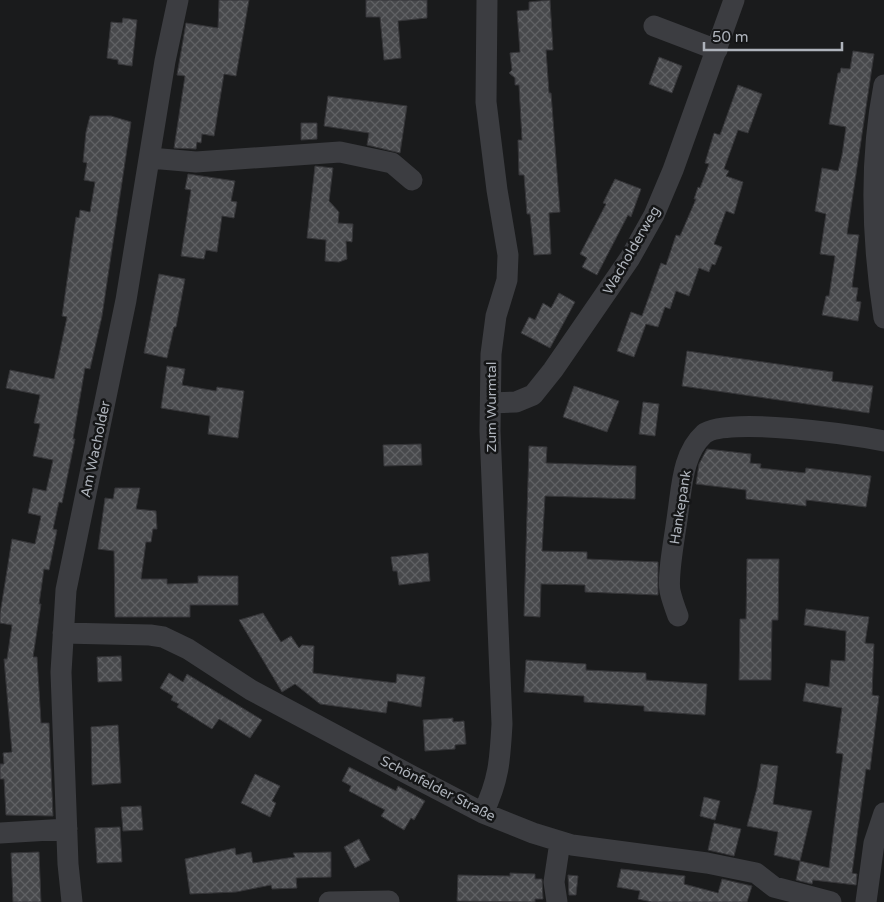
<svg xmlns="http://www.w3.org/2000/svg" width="884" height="902" viewBox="0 0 884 902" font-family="'Varela Round',sans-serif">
	<defs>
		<pattern id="building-cross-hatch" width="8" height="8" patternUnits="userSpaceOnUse" patternTransform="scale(1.25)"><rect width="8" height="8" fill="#48494c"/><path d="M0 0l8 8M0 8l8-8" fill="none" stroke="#606164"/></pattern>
	</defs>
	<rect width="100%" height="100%" fill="#1a1b1c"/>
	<path fill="url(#building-cross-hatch)" stroke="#353538" d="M219,0h30l-13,76 -12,-2 -10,62 -12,-2 -1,9 -4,-1 -1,7 -22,-1 11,-72 -8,-1 9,-52 32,5z
		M366,0h61v18l-29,3 3,37 -17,2 -4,-43h-14z
		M550,0l3,50h-7l3,43h2l9,119 -11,1 2,41 -17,1 -4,-41h-3l-3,-39h-5l-1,-35h4l-3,-55h-4v-7l-6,-5 3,-3 -2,-17 10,-1 -3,-41 12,-1v-8z
		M123,18l14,2 -5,46 -14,-2v-4l-11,-2 4,-36 11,1z
		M853,51l21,3 -27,180 12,1 -7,52 6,1 -2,13 5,1 -3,19 -36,-6 4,-19h3l6,-40 -15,-2 6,-40 -11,-3 7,-43 16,3 4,-16 4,-28 -17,-3 9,-51h2l1,-5 9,1z
		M659,57l23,9 -10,27 -23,-9z
		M738,85l24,9 -14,39 -10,-3 -14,39 5,2 -3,5 17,6 -9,32 -8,-3 -12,33 8,3 -7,18 -3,-1 -3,8 -10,-4 -10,28 -13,-5 -6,18 -5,-2 -7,20 -12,-3 -12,33 -17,-6 14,-39 11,4 19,-53 5,2 10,-30 4,1 16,-37h-2l4,-12 2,1 9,-24 -4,-1 9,-30 6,2z
		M328,96l79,10 -7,47 -33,-8 2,-12 -45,-7z
		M90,116h21l20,6 -29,194 -12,53 -5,-1 -12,71h2l-13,64 -3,-1 -6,27 4,1 -8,40 -5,-1 -5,35h2l-8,53h4l4,66h8l4,93 -47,-1 -2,-36h-4v-15h4l-1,-11 9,-1 -8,-93h3l5,-34 -12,-2v-9l12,-75 23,5 6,-28 -13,-3 5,-25 13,3 7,-31 -20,-4 7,-32 -6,-1 6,-28 -34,-7 4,-18 44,9 13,-62 -5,-1 14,-99 3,1 1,-8 10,2 5,-30 -11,-2 3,-17 -4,-1 3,-30z
		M301,123h16v16l-16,1z
		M315,166l18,2 -4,33 10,11 -1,11 15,1 -1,18 -6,-1 1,18 -8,3 -14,-1 1,-21 -19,-2z
		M188,174l47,7 -4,20 6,1 -3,16 -12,-2 -5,36 -11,-2 -2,9 -23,-3 10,-66 -6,-1z
		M615,179l26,10 -10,28 -3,-2 -31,60 -15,-8 5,-9 -7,-4 26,-50 -3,-1z
		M159,274l26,5 -9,48h-2l-7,31 -23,-5z
		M559,293l16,9 -25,46 -29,-15 8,-16 6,3 8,-17 8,5z
		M687,351l146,21 -1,9 41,5 -4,27 -187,-27z
		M167,366l18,3 -3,16 34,6 1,-4 27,4 -6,47 -30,-4 2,-18 -49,-8z
		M574,386l45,15 -12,31 -44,-15z
		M643,402l16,2 -4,32 -16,-2z
		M421,444l1,21 -38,1 -1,-21z
		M529,446l18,1 -1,16 90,3 -1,33 -90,-3 -3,55 45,1v7l71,3v33l-73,-3v-7l-44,-1 -1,33 -16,-1z
		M707,449l44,5 -1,9 11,1 -1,4 45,5 1,-5 65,8 -5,31 -60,-7v6l-60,-7v-9l-50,-6 3,-20z
		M115,488h25l-4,21 20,2 1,18h-4l-2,13h-5l-5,37h26v5l31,-1v-7h40v29h-48v12h-75l-1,-66 -16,-2 7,-51 8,1z
		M428,553l2,28 -31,4 -2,-14h-4l-2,-14z
		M747,559h32l-1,61h-6l-1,60h-32l1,-61h6z
		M806,609l63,8 -4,26 9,1 -2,51 7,1 -9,74 -4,-1 -14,104 5,1 -1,11 -43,-5 -1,4 -16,-4 4,-19 29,7 14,-114 -7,-1 6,-45 -39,-7 3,-18 23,4 2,-27 14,1 1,-30 -42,-6z
		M263,613l18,29 10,-6 8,12 3,-3 12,1 -1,27 83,10 1,-9 28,3 -4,30 -33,-6 -2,12 -66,-9 -25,-20 -13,8 -43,-72z
		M121,656l1,25 -24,1 -1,-25z
		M526,660l60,4v6l60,3v7l61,4 -2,31 -61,-4v-5l-60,-4v-6l-60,-4z
		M169,673l14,9 4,-8 75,46 -12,18 -31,-19 -7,10 -35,-22 2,-3 -8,-4 2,-4 -13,-8z
		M453,718v4l11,-1 2,23 -11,1v4l-30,2 -2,-31z
		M118,725l3,58 -29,2 -1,-58z
		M761,764l17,2 -5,38 39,7 -12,50 -26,-6 4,-23 -31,-6 10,-38z
		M349,767l47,24 2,-5 27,15 -11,19 -3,-2 -7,12 -23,-14 4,-6 -36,-19 2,-5 -9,-5z
		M255,774l25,12 -8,15 4,2 -6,14 -29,-14z
		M704,797l16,4 -5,19 -15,-4z
		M141,806l2,24 -20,1 -2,-24z
		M714,823l27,6 -7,27 -26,-6z
		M120,827l2,35 -25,1 -2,-35z
		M359,839l11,21 -15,8 -11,-21z
		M235,848l1,7 15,-3 2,11 42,-6 -2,-4 38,-1v25l-35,1 1,10 -25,1 -1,-4 -35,7 -46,2 -5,-35z
		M39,852l2,50h-28l-2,-49z
		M621,869l64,7 -1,8 34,9 4,-14 30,7 -5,16h-95l-14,-3 2,-8 -23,-4z
		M510,873l25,1v5h7l1,20h-8v3l-78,-1 1,-26 52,1z
		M568,875l10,1 -2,19h-7z"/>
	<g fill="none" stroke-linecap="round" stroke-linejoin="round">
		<path stroke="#3c3d41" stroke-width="21" d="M654,26l63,24
			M884,85c-15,77 -12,156 0,233
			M150,158l46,4 144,-10 52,11 20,17
			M491,403l25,-1 17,-7 20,-25 77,-112 24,-43 19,-45 61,-170
			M678,616c-3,-8 -6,-16 -8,-25 -3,-17 6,-61 8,-79 4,-27 5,-59 26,-78 21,-18 150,1 180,7
			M63,633l87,2 13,2 25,12 63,41 161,86 71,37 50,20 39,12 135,18 49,10 18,14 57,15
			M483,813c16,-33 17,-53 19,-89l-12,-293 1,-77 5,-38 11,-36 1,-25 -11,-65 -11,-88 1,-102
			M0,833l67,-4
			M72,902l-4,-38 -7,-192 5,-82 60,-290 39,-239 13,-61
			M329,902l60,-1
			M557,902l-3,-20 6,-40
			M866,902l8,-59 10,-30"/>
	</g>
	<g text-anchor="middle" stroke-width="5" stroke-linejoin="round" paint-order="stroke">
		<g font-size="14" fill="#aeb3bb" stroke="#151617">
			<text transform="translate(631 250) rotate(-60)" y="5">Wacholderweg</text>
			<text transform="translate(491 407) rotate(-90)" y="5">Zum Wurmtal</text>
			<text transform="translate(95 449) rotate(-78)" y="5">Am Wacholder</text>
			<text transform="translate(680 507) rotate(-81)" y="5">Hankepank</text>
			<text transform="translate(438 788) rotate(27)" y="5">Schönfelder Straße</text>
		</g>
	</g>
	<path d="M704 42v8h138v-8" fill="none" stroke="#aeb3bb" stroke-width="2.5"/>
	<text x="712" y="42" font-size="15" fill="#aeb3bb" stroke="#151617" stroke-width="4" paint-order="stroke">50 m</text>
</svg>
